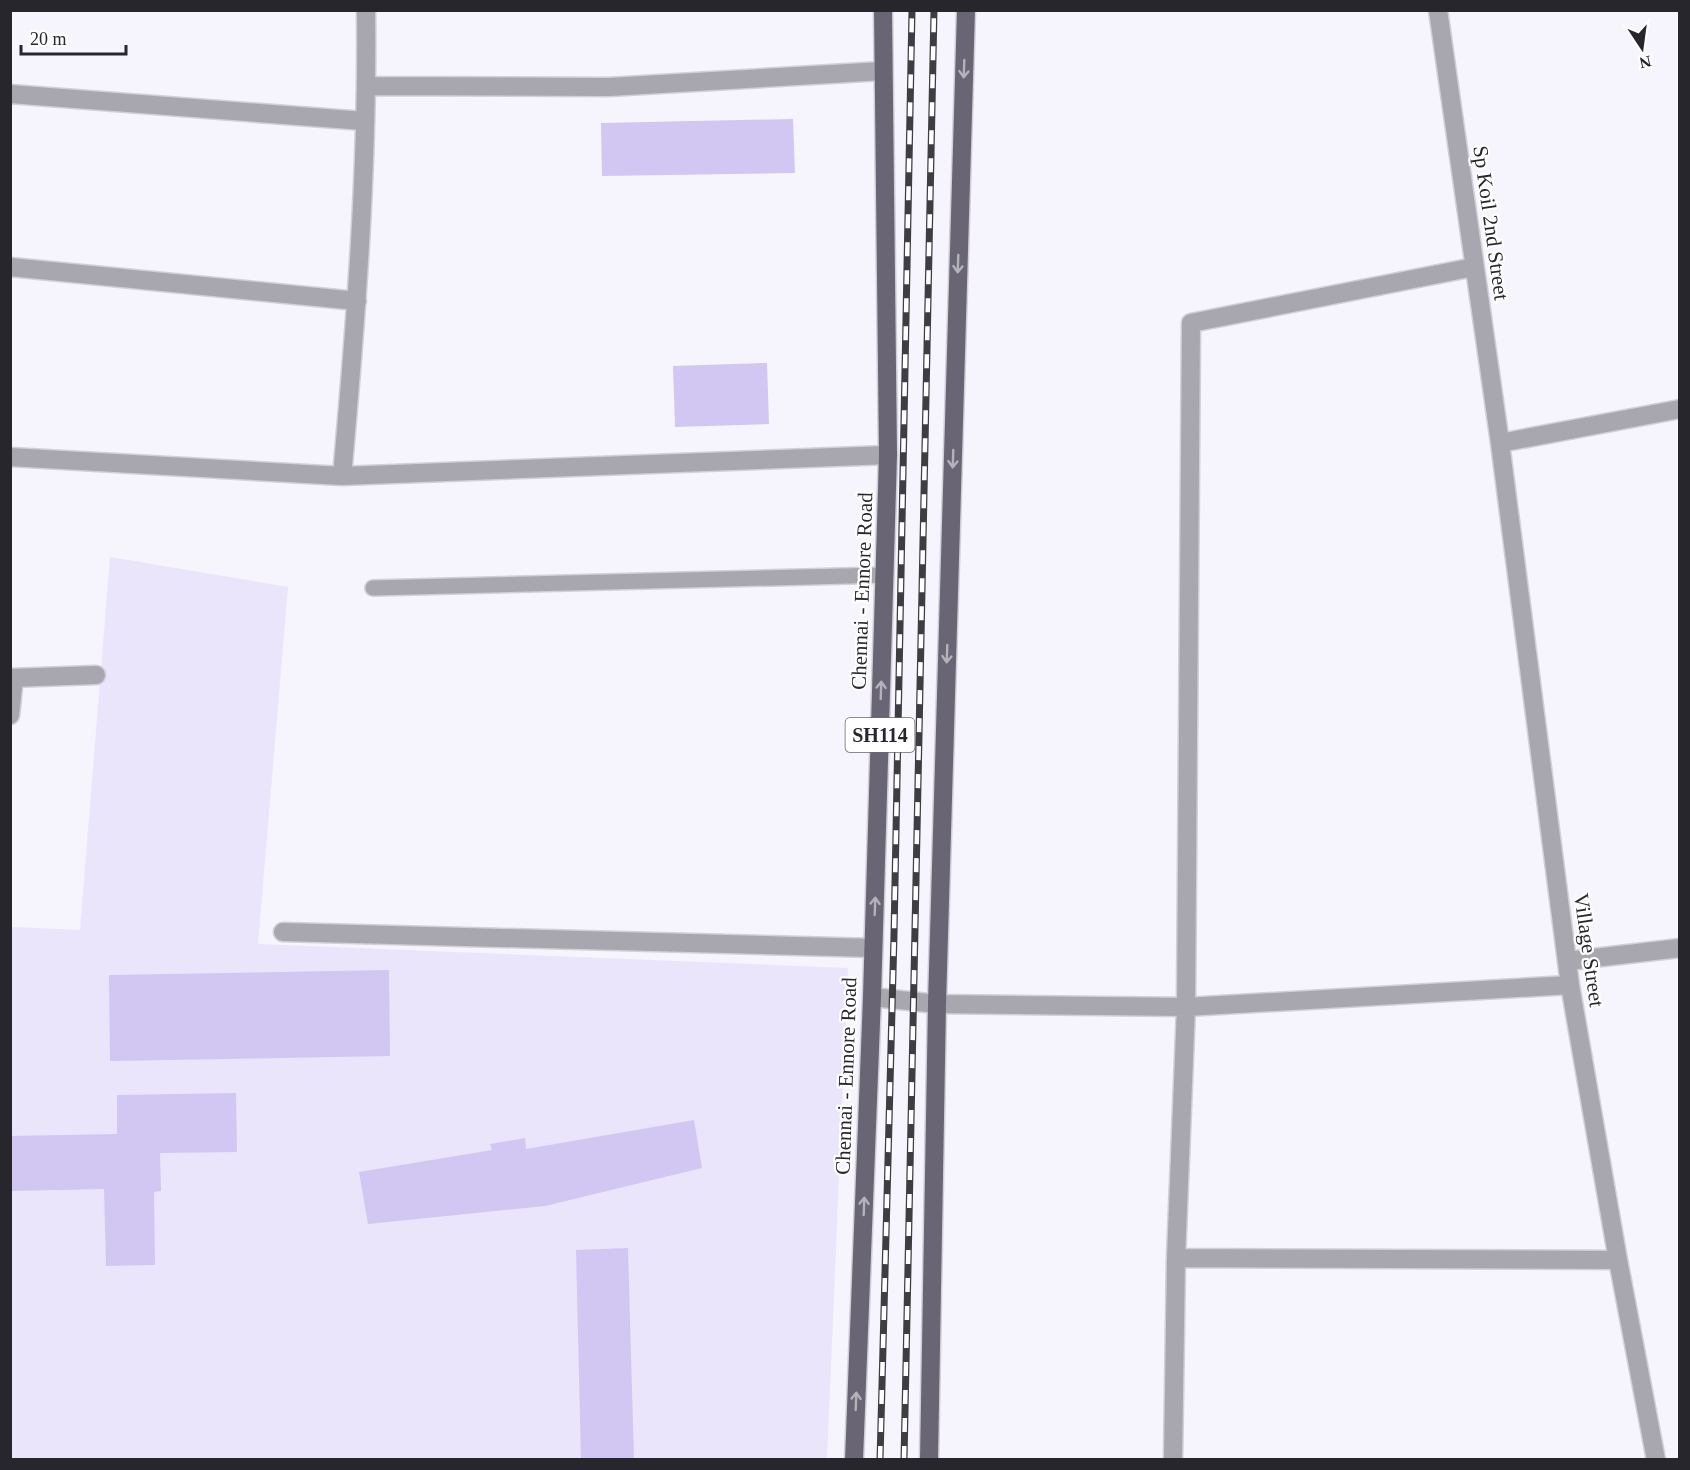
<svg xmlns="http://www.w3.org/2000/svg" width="1690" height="1470" viewBox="0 0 1690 1470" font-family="Georgia,serif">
	<rect width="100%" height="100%" fill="#f6f4fc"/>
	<path fill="#eae5fb" d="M110,557l178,30 -30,357 590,24 -21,491 -816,1v-533l69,3z"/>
	<path fill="#d1c7f2" d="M793,119l2,54 -193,3 -1,-53z
		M767,363l2,61 -94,3 -2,-61z
		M389,970l1,86 -280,5 -1,-86z
		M236,1093l1,59 -77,1 1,38 -7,1 1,73 -49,1 -2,-77 -94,2v-55l107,-2v-39z
		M694,1120l8,48 -157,38 -177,18 -9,-52 133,-22 -2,-6 35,-6 1,11z
		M628,1248l6,212h-53l-5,-210z"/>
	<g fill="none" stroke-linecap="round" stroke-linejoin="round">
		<g stroke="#d1cfd7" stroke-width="18">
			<path id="lane" d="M373,588l512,-13"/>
		</g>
		<g stroke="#d1cfd7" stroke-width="21">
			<path id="street" d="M1438,10l62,433 70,542 48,275 38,200
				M367,86l242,1 274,-16
				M10,94l354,27
				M10,267l347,34
				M1500,443l180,-34
				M10,457l332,19 546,-21
				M342,476c14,-155 26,-310 24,-466
				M10,678l86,-3
				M10,715l4,-37
				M283,932l590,16
				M1568,961l112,-13
				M872,997l65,7 249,3 384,-22
				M1176,1258l442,2
				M1173,1460l3,-202 10,-251 5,-684 283,-56"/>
		</g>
		<g stroke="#d1cfd7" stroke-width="21">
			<path id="primary" d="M854,1460l18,-463 16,-542 -5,-445
				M929,1460l8,-456 29,-994"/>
		</g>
		<use href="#lane" stroke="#a8a6af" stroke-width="15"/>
		<use href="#street" stroke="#a8a6af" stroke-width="18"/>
		<use href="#primary" stroke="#696574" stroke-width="18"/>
		<g stroke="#3e3d44" stroke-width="7">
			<path id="rail" d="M880,1460l14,-525 18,-925
				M904,1460l30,-1450"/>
		</g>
		<use href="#rail" stroke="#fff" stroke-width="4.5" stroke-dasharray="14" stroke-linecap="butt"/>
	</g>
	<defs><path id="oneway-shaft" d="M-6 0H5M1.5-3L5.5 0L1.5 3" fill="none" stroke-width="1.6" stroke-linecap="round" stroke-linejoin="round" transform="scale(1.5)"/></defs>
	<g stroke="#b4b2ba">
		<use href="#oneway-shaft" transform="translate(964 69) rotate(92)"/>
		<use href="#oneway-shaft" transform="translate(958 264) rotate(92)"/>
		<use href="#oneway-shaft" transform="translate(953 459) rotate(92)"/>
		<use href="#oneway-shaft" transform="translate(947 654) rotate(92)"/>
		<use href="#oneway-shaft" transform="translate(881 690) rotate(-88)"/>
		<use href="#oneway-shaft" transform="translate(875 906) rotate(-88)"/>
		<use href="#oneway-shaft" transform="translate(864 1206) rotate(-88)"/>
		<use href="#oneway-shaft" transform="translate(856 1401) rotate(-88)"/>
	</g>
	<g text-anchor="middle" stroke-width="4.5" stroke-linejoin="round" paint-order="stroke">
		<rect fill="#fff" stroke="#68676c" stroke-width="1.5" x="845.5" y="718" width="69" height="34" rx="4.5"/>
		<g font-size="20" font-weight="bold" fill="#27262d">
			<text x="880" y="742">SH114</text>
		</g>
		<g font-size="21" fill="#27262d" stroke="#fff">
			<text transform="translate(1491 223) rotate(82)" y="7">Sp Koil 2nd Street</text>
			<text transform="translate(862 591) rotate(-88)" y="7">Chennai - Ennore Road</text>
			<text transform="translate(1589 950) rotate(82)" y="7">Village Street</text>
			<text transform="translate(846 1076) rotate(-88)" y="7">Chennai - Ennore Road</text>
		</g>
	</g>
	<rect width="1690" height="1470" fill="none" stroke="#27262d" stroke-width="24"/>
	<g transform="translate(1642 48) rotate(167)" stroke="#ffffff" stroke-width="4.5" paint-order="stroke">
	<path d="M0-4.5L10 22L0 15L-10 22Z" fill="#27262d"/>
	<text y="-9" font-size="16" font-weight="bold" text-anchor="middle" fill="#27262d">N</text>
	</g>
	<path d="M21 45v9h105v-9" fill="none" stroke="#27262d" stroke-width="3"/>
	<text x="30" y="45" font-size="18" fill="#27262d" stroke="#ffffff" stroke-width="4.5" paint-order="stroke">20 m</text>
</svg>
